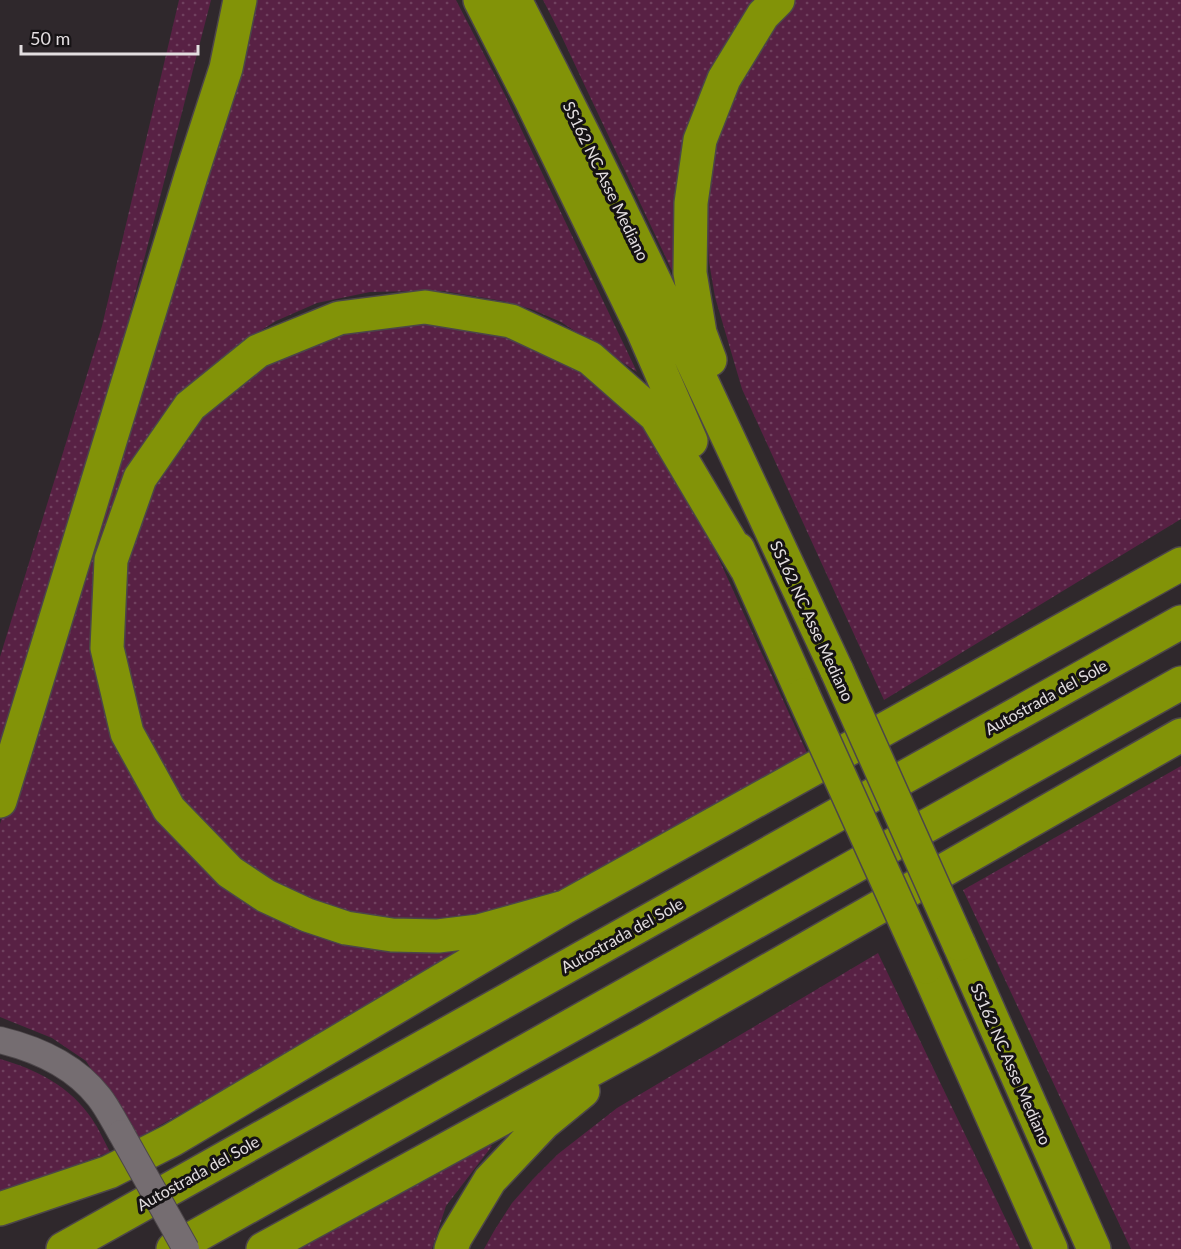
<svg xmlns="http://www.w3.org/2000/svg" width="1181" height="1249" viewBox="0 0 1181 1249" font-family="Lato,sans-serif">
	<defs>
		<pattern id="grass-dots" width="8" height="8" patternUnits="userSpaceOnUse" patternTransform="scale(1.5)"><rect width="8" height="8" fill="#582144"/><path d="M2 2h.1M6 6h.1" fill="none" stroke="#70415f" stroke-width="1.8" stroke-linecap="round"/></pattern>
	</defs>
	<rect width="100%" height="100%" fill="#2f282c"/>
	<path fill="url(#grass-dots)" d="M179,0h32l-104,403 -107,344v-90l102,-331z
		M244,0h212l48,93 133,279 -76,-50 -30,-13 -28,-8 -60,-10h-26l-47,1 -53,11 -41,18 -40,25 -40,35 -93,160 -11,69 10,84 22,70 57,84 60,48 207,51 8,6 -2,6 -318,180 -50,-78 -34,-23 -52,-21v-193z
		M543,0h215l-83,277 -115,-244z
		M792,0h389v519l-297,181 -142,-311 -27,-92 -6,-35 -2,-36 1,-36 5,-35 9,-34 29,-65z
		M429,321l66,10 92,42 50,45 56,84 115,253 -244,134 -27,8 -31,11 -33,8 -33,5h-34l-66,-10 -63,-25 -28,-17 -73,-71 -45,-90 -13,-99 20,-99 52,-86 50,-45 89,-45z
		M1181,766v483h-50l-168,-359z
		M878,953l142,296h-536l10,-18 18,-28 22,-25 24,-24 59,-46z
		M0,1059c36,10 71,28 92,60 7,10 12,22 18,33l-110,41z
		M486,1143l6,3 -46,60 -14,43h-139z"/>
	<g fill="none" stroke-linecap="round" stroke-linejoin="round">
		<g stroke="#4c4649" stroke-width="28">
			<path id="minor" d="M0,1040c37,9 75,26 99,57 8,10 15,24 22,36"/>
		</g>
		<g stroke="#4c4649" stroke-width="36">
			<path id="highway" d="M480,0l51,100 112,231 48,110
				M515,0c55,106 108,213 159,322 55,116 108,233 163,349
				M710,360l-10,-27 -10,-60 1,-70 9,-63 24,-61 39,-64 15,-15
				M738,549l65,146
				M0,801l191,-625 35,-108 14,-68
				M565,907l-86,24 -41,5 -46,-1 -46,-7 -39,-13 -41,-19 -36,-24 -61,-63 -42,-76 -20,-85 4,-88 29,-82 50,-72 68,-55 81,-33 86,-11 86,14 79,37 66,58 90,152
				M959,944l135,305
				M926,967l125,282
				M0,1209l109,-37 63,-32 393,-233 616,-343
				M63,1249l1118,-627
				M173,1249l1008,-566
				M263,1249l383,-209 535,-305
				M451,1249l4,-11 35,-58 54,-57 39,-32"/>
		</g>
		<use href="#minor" stroke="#756d71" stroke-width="26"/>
		<use href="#highway" stroke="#829308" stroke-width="33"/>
		<g stroke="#4c4649" stroke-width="28" stroke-linecap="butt">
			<path id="minor-bridge" d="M121,1133l65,116"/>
		</g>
		<g stroke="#4c4649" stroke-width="36" stroke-linecap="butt">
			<path id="highway-bridge" d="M837,671l122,273
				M803,695l123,272"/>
		</g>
		<use href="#minor-bridge" stroke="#756d71" stroke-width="26"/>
		<use href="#highway-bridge" stroke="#829308" stroke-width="33"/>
	</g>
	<g text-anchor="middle" stroke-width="6" stroke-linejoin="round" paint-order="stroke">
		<g font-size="16" fill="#e3dee0" stroke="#151214">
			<text transform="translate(606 181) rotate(64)" y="6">SS162 NC Asse Mediano</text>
			<text transform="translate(812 621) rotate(65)" y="6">SS162 NC Asse Mediano</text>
			<text transform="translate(1046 697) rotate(-29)" y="6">Autostrada del Sole</text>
			<text transform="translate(622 935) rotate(-29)" y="6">Autostrada del Sole</text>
			<text transform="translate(1011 1064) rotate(66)" y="6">SS162 NC Asse Mediano</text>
			<text transform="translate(198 1173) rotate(-29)" y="6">Autostrada del Sole</text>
		</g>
	</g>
	<path d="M21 45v9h177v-9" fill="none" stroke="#e3dee0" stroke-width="3"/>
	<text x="30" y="45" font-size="18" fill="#e3dee0" stroke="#151214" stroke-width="4.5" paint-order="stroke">50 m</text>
</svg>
